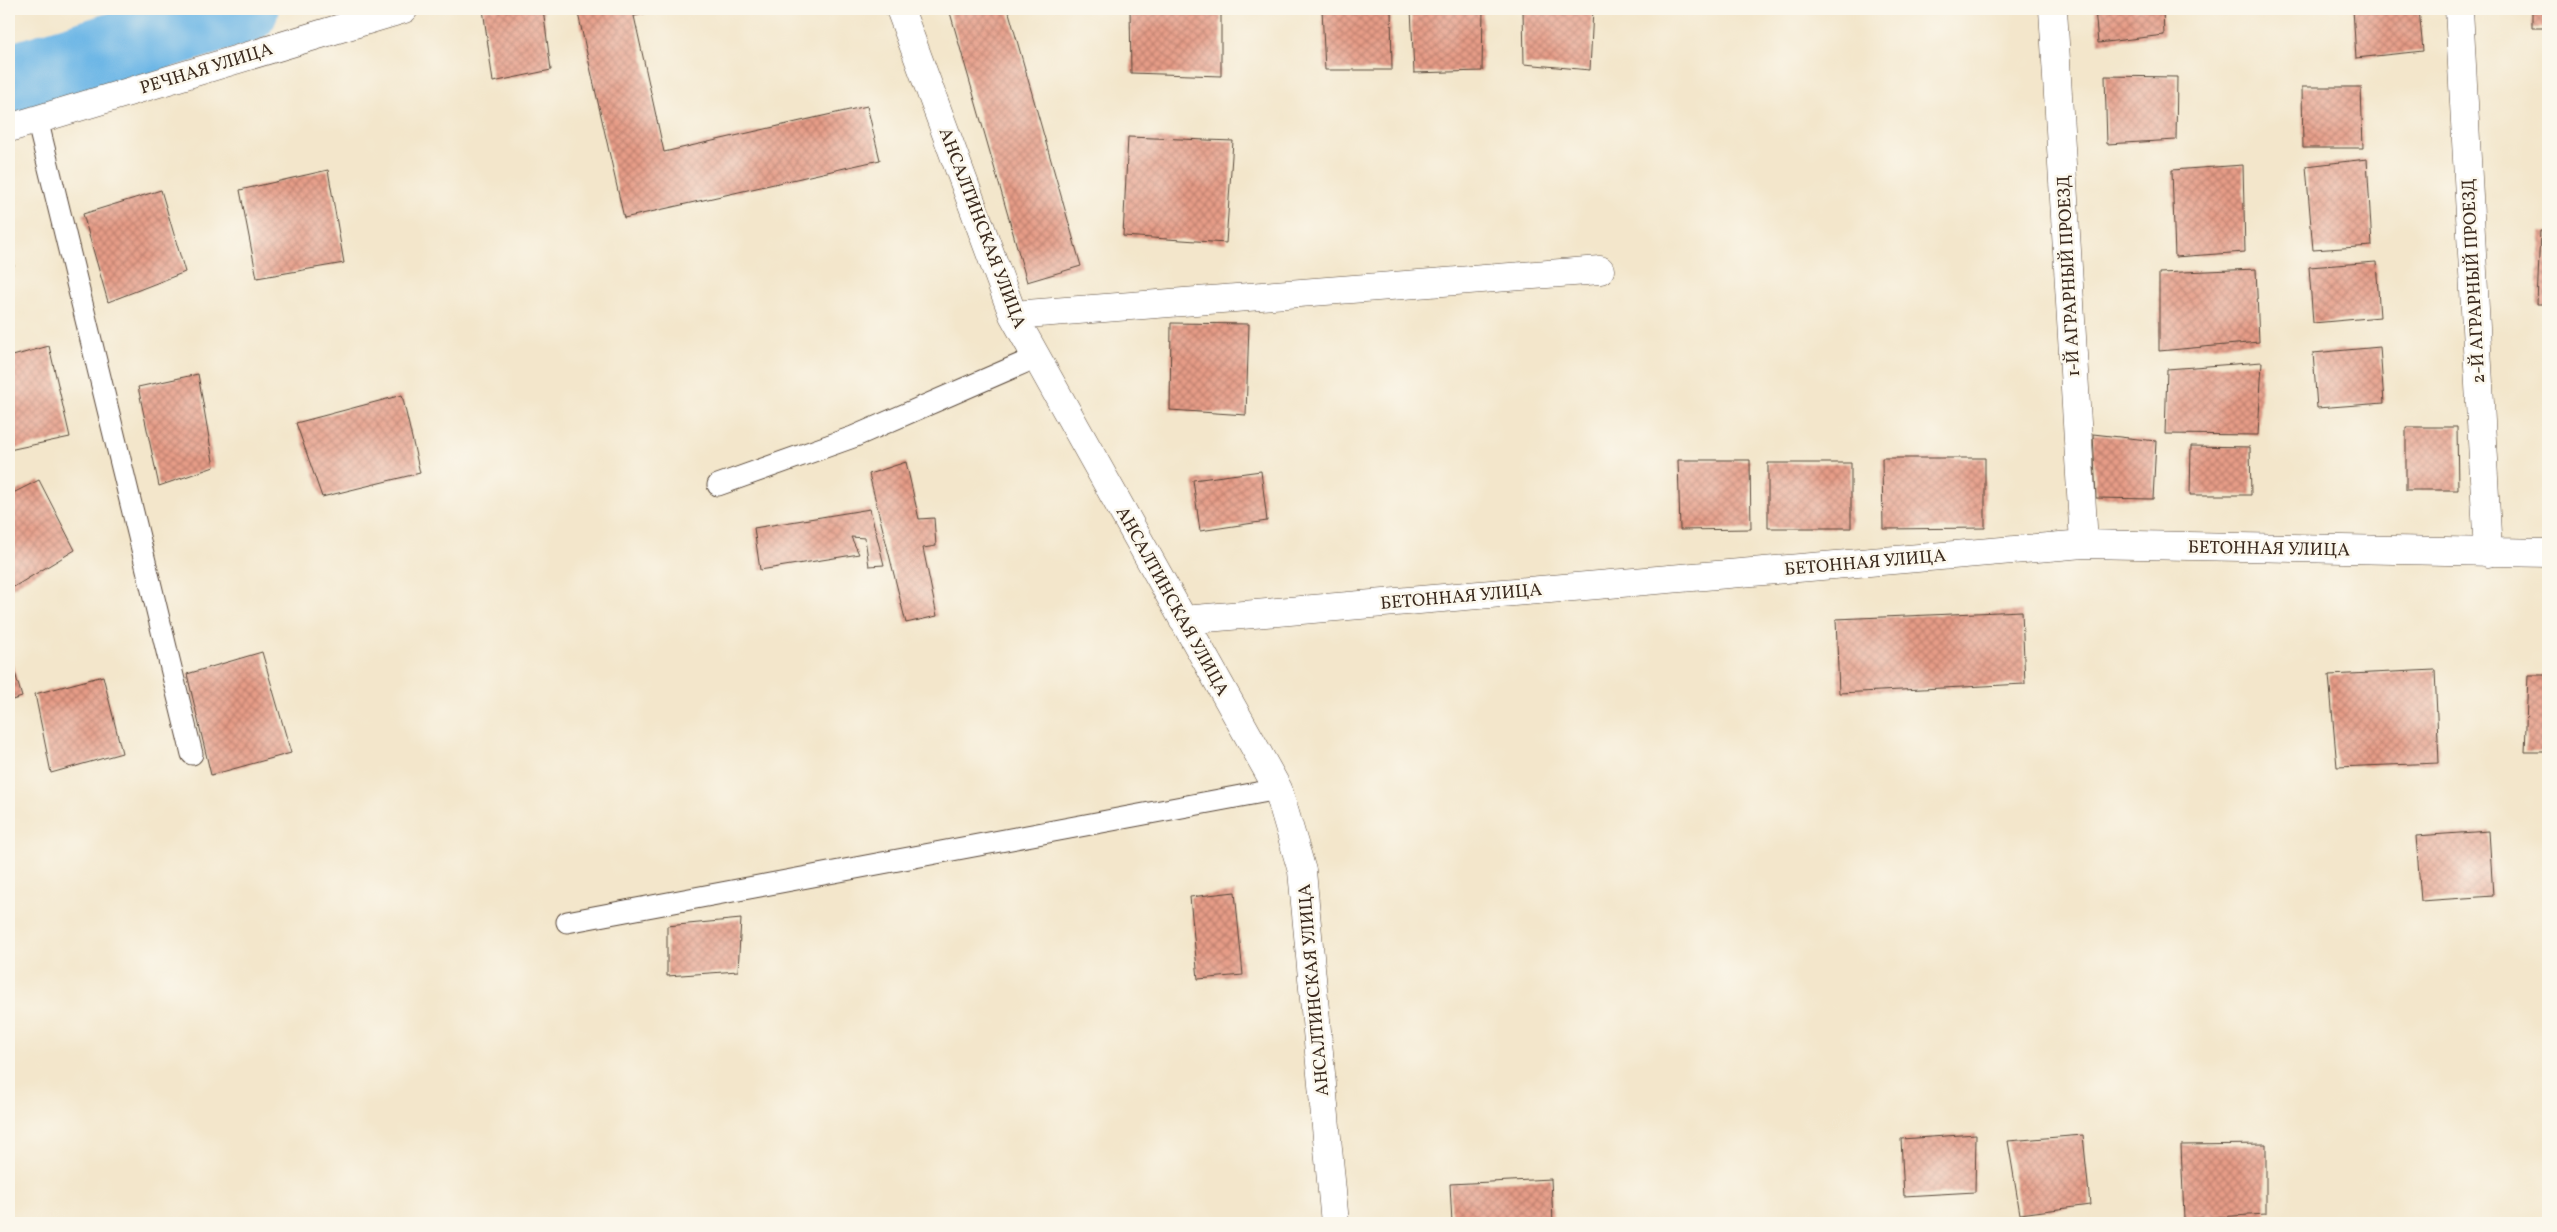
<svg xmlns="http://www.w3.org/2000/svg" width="2557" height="1232" viewBox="0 0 2557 1232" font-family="Vollkorn,serif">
	<defs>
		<pattern id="building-cross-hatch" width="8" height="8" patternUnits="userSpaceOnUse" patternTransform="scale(1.25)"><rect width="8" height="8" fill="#e69c87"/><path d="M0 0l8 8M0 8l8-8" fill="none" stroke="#bc7f6e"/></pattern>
	</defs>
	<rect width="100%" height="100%" fill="#fbf7ec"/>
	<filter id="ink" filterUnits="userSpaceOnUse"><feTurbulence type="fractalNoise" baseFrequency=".02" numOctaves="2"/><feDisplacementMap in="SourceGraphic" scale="10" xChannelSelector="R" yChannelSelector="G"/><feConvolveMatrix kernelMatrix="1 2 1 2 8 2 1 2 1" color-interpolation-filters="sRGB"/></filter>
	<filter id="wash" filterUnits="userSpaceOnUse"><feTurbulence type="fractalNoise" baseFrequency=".0096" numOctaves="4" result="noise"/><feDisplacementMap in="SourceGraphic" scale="20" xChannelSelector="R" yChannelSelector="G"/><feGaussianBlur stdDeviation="1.12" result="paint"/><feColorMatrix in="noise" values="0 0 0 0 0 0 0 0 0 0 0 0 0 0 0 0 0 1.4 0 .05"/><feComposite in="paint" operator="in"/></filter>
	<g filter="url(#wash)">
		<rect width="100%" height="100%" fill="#f3e6cb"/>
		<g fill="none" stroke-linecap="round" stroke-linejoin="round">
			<path stroke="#6eb7e6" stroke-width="71" d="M9,80l234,-71"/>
		</g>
		<g id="blocks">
			<path fill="url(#building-cross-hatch)" d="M483,9h60l8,61 -58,12z
				M577,9h87l-30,7 30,136 203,-46 13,54 -256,58z
				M949,9h59l73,257 -54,16z
				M1130,9h91v67l-90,-3z
				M1322,9h69l1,61h-67z
				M1411,9h72l-1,62 -68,2z
				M1523,9h70l-3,61 -66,-6z
				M2095,9h68l1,26 -66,8z
				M2353,9h66l4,42 -67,7z
				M2532,9h16v19h-16z
				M2105,76l72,1 -1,63 -69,4z
				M2302,87h59l2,61h-60z
				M1128,137l105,4 -7,102 -103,-7z
				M2367,159l5,87 -59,4 -7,-84z
				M2545,159h3v26h-1z
				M2243,165l2,87 -70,5 -3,-87z
				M328,170l16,93 -87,15 -17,-88z
				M161,190l24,82 -77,30 -25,-88z
				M2540,231h8v73h-11z
				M9,253l5,13 -5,2z
				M2376,262l4,55 -67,6 -4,-56z
				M2256,269l3,73 -100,9v-78z
				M1171,323l78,1 -3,91 -76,-5z
				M49,346l21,91 -61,13v-93z
				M2380,347l4,56 -67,5 -4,-55z
				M2262,362l-4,73 -93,-1 2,-65z
				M198,374l16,93 -55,19 -21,-99z
				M402,395l18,78 -98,24 -26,-74z
				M2406,427h51l1,63h-52z
				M2093,434l63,7 -3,58 -57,-1z
				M2191,446l59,1 1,48h-61z
				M1882,458h103v70l-102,1z
				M1678,460h72l1,69 -71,1z
				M906,462l13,57 15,-1 2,28 -13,2 14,68 -31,7 -37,-149z
				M1768,463h83v65h-83z
				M1261,471l6,50 -67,10 -7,-51z
				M39,480l36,70 -63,38 -3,-7v-86z
				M870,509l14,56 -15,1 -4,-28 -14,-1 8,17 -99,16 -6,-42z
				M2022,611l3,73 -186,9 -3,-74z
				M9,652l13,45 -13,4z
				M262,652l29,101 -80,22 -24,-101z
				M2435,670l4,93 -102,4 -8,-92z
				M2528,675h20v77h-23z
				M103,676l19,77 -71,20 -16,-79z
				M2489,831l4,65 -72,5 -5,-65z
				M1235,892l8,83 -45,4 -8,-82z
				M741,919l-3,52 -71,5v-50z
				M1976,1134l-1,58 -71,4 -3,-57z
				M2083,1135l7,70 -70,9 -12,-73z
				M2266,1144v70l-82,5 -3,-74z
				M1551,1179l2,44h-101l-2,-39z"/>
		</g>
	</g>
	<g filter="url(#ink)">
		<use href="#blocks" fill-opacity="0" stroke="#574638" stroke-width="1"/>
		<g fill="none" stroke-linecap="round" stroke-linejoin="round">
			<g stroke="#574638" stroke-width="23">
				<path id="service" d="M37,119l155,635
					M718,485l135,-48 184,-80
					M567,922l711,-133"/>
			</g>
			<g stroke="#574638" stroke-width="29">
				<path id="minor" d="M900,9l113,306 265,474 24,82 33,352
					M2053,9l31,535
					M2459,9l29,544
					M9,128l395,-119
					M1013,315l587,-45
					M1183,620l901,-76 464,9"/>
			</g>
			<use href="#service" stroke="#fff" stroke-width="21"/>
			<use href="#minor" stroke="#fff" stroke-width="28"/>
		</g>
	</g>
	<g text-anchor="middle" stroke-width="5" stroke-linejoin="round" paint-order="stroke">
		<g font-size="18" fill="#3b2a1e" stroke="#fbf7ec">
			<text transform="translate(206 68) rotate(-17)" y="6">РЕЧНАЯ УЛИЦА</text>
			<text transform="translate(983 228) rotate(69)" y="6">АНСАЛТИНСКАЯ УЛИЦА</text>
			<text transform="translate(2068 276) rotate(-93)" y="6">1-Й АГРАРНЫЙ ПРОЕЗД</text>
			<text transform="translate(2473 281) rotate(-93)" y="6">2-Й АГРАРНЫЙ ПРОЕЗД</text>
			<text transform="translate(2269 548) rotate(1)" y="6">БЕТОННАЯ УЛИЦА</text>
			<text transform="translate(1865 562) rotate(-5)" y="6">БЕТОННАЯ УЛИЦА</text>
			<text transform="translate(1461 596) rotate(-5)" y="6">БЕТОННАЯ УЛИЦА</text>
			<text transform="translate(1173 601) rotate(61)" y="6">АНСАЛТИНСКАЯ УЛИЦА</text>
			<text transform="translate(1313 990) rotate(-95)" y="6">АНСАЛТИНСКАЯ УЛИЦА</text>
		</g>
	</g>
	<rect width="2557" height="1232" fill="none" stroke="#fbf7ec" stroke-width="30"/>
</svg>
